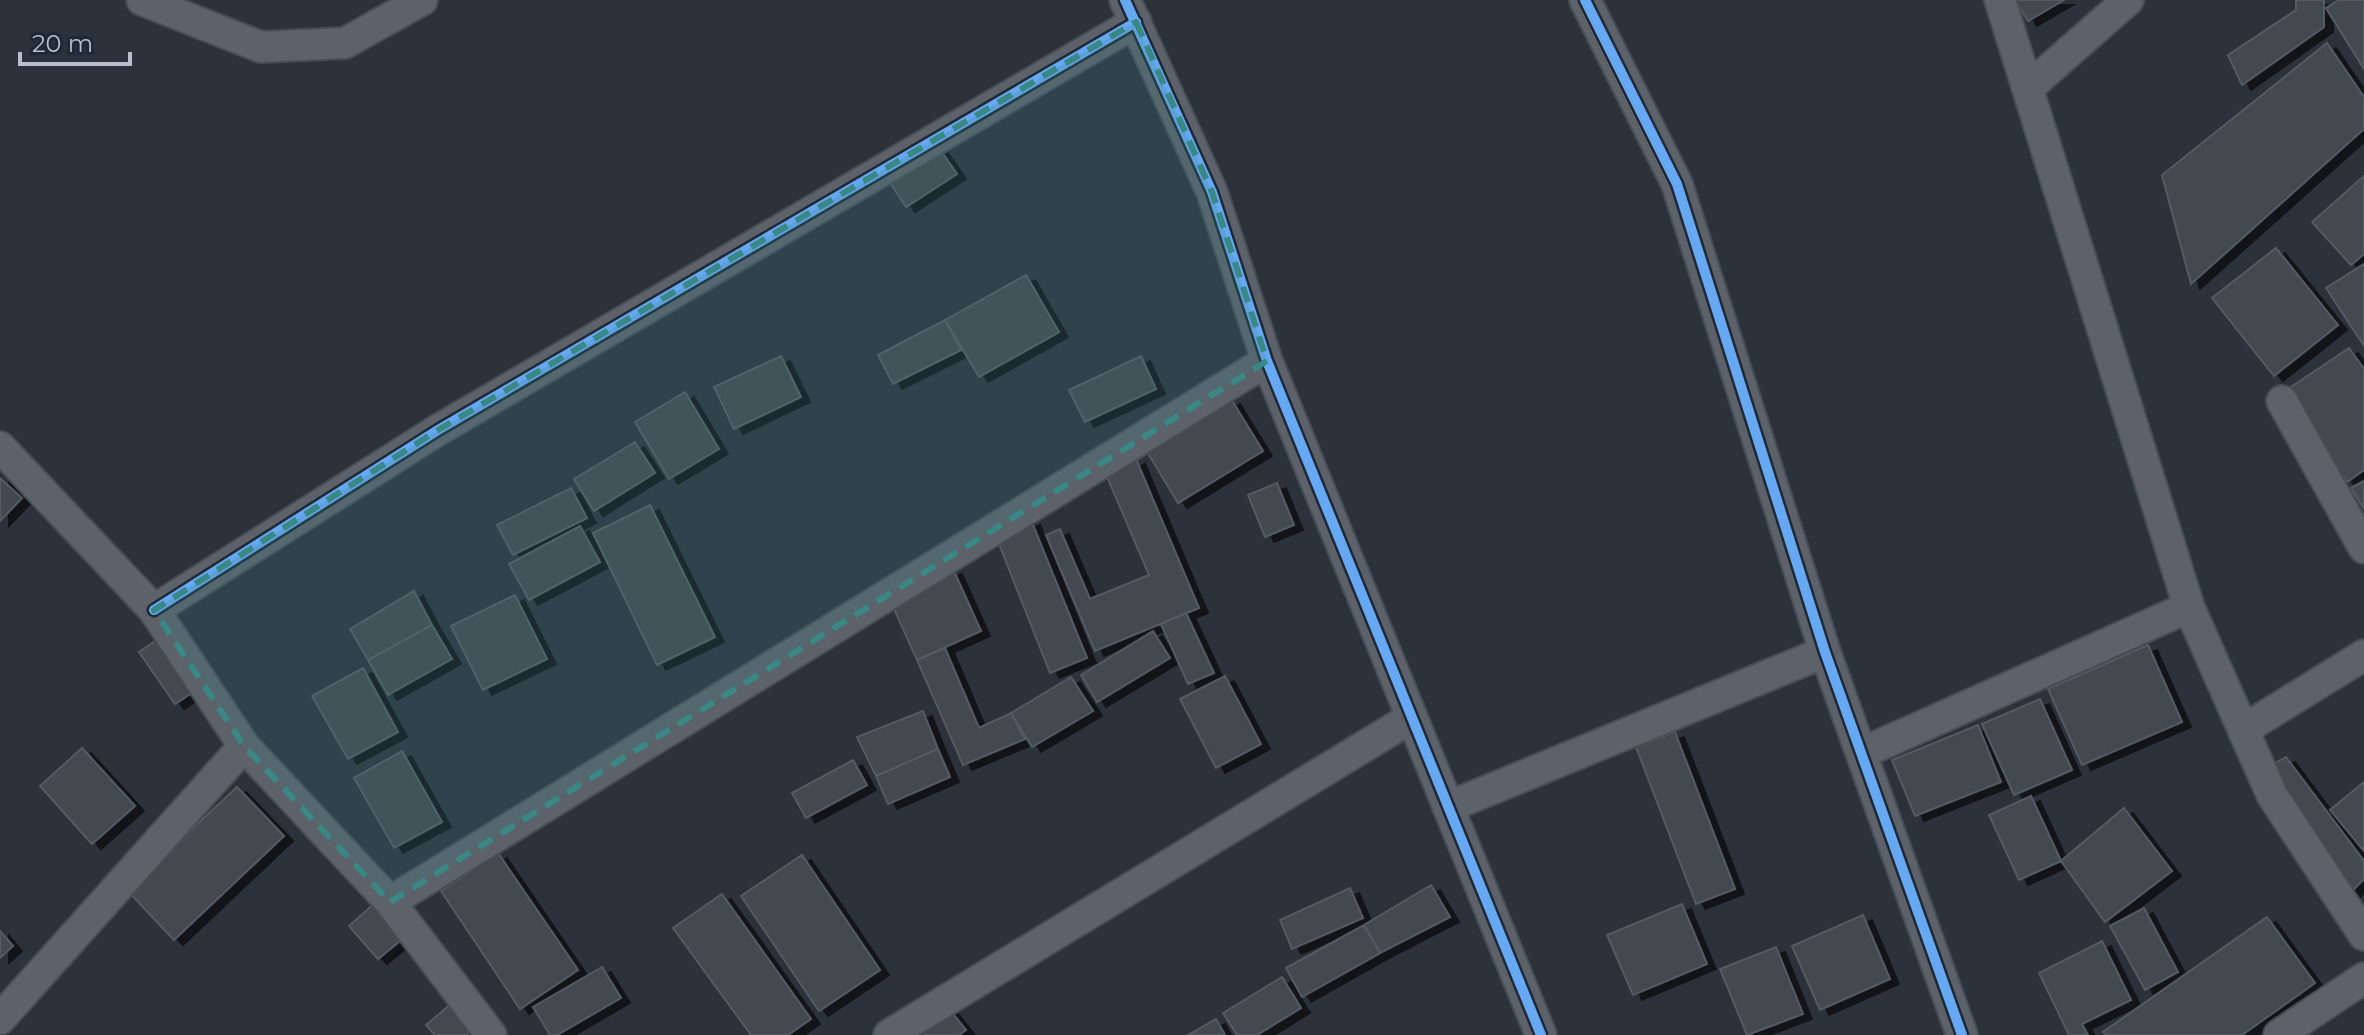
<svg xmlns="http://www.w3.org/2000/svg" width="2364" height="1035" viewBox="0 0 2364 1035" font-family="Montserrat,sans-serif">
	<defs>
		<filter id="shadow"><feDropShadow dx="9" dy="5" stdDeviation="0" flood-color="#0009"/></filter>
	</defs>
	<rect width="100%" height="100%" fill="#2c323c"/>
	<path fill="#434850" stroke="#545a63" stroke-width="2" filter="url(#shadow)" d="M2015,0h49l-36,21z
		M2296,0h28v27l-82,58 -14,-30 68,-45z
		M2339,0h25v69l-38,-61z
		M2327,43l37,54v32l-173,155 -29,-109z
		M937,145l20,29 -51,33 -19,-29z
		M2364,176v78l-13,11 -39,-43z
		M2276,248l62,77 -64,51 -62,-78z
		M2364,264v82l-38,-58z
		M1026,275l33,57 -80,45 -34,-57z
		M945,320l16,30 -68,34 -15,-29z
		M2349,348l15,21v101l-17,12 -62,-91z
		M781,356l20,41 -67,32 -20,-42z
		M1141,356l15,33 -71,33 -16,-32z
		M685,392l34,57 -50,30 -34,-57z
		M1231,399l32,52 -85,52 -32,-53z
		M635,442l20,31 -61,38 -20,-32z
		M1136,459l63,149 -104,43 -49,-116 14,-6 30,70 59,-24 -44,-103z
		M0,478l22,20 -22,23z
		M2364,481v28l-13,-21z
		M1277,483l17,42 -29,12 -17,-42z
		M571,488l16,30 -74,37 -16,-30z
		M650,505l65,132 -58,28 -64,-132z
		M1031,520l56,138 -37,15 -55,-139z
		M580,526l20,36 -71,38 -20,-36z
		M953,569l28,62 -64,29 -28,-62z
		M414,591l18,34 -64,35 -18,-31z
		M515,595l32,64 -64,31 -32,-64z
		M1186,613l28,60 -26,11 -27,-60z
		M432,625l20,34 -64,36 -20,-35z
		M1153,631l17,27 -73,44 -16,-27z
		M160,638l36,52 -21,14 -36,-52z
		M2148,645l34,77 -100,43 -34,-76z
		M945,648l34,80 32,-15 14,26 -62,26 -46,-105z
		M363,668l35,64 -50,27 -36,-63z
		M1225,676l36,68 -45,24 -36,-69z
		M1071,677l22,34 -61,36 -21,-34z
		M2040,699l32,71 -58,25 -32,-71z
		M923,711l15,38 -62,27 -19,-39z
		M1978,725l23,57 -86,34 -23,-56z
		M1675,732l60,157 -39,15 -60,-157z
		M82,748l53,58 -43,38 -52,-58z
		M938,749l12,28 -62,27 -12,-28z
		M402,751l40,71 -48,26 -40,-70z
		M2286,757l78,104v18l-15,15 -79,-128z
		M853,760l14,25 -61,33 -14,-25z
		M2364,782v69l-34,-41z
		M237,787l47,49 -110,104 -47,-50z
		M2031,796l30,65 -42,19 -30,-65z
		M2124,808l48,63 -67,51 -44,-61z
		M498,853l80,117 -58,39 -79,-118z
		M802,855l78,115 -61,41 -78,-115z
		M1431,885l19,32 -70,36 -16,-28z
		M1350,888l13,30 -71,31 -12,-29z
		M722,894l89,125 -23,16h-37l-78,-107z
		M377,901l29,35 -28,23 -29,-33z
		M1682,904l25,60 -74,31 -26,-60z
		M2144,908l34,64 -33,18 -35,-64z
		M1863,915l27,64 -70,31 -28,-64z
		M2267,917l48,66 -73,52h-136l-3,-3z
		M1364,925l16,28 -78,44 -16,-29z
		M0,931l13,15 -13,12z
		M2102,941l29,59 -49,24 6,11h-19l-30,-62z
		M1776,947l27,67 -56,21 -27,-66z
		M602,967l19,31 -64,37h-7l-17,-28z
		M1282,977l19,31 -44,27h-20l-14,-22z
		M452,1003l22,26 -8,6h-31l-9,-10z
		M949,1009l17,21 -7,5h-45z
		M1216,1019l9,16h-37z"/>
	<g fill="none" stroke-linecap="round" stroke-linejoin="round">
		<g stroke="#484d55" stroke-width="34">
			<path id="minor" d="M142,0l119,47 84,-4 77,-43
				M1125,0l87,192 55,169 274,674
				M1585,0l92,184 148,468 137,383
				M2000,0l189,607 83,188 92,140
				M2029,87l99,-87
				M2282,401l82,147
				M0,447l154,163 90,136 146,156 101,133
				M154,610l284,-180 698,-408
				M2243,730l121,-75
				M1862,753l327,-146
				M1448,807l377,-155
				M390,902l877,-541
				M0,1019l244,-273
				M889,1035l522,-317
				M2279,1035l85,-57"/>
		</g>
		<use href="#minor" stroke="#5d6169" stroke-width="30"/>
		<g stroke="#1f2837" stroke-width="15">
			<path id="cycleway" d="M1125,0l87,192 55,169 274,674
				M1585,0l92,184 148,468 137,383
				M154,610l284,-180 698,-408"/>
		</g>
		<use href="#cycleway" stroke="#66a8f1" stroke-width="10"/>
	</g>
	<path fill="#398886" fill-opacity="0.2" stroke="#398886" stroke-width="6" stroke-dasharray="16 10" stroke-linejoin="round" d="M1136,22l76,170 55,169 -877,541 -146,-156 -90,-136 284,-180z"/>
	<path d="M20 52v12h110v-12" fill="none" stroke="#b7becc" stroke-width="4"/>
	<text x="32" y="52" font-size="24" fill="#b7becc" stroke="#1f2837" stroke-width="6" paint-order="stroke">20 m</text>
</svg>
